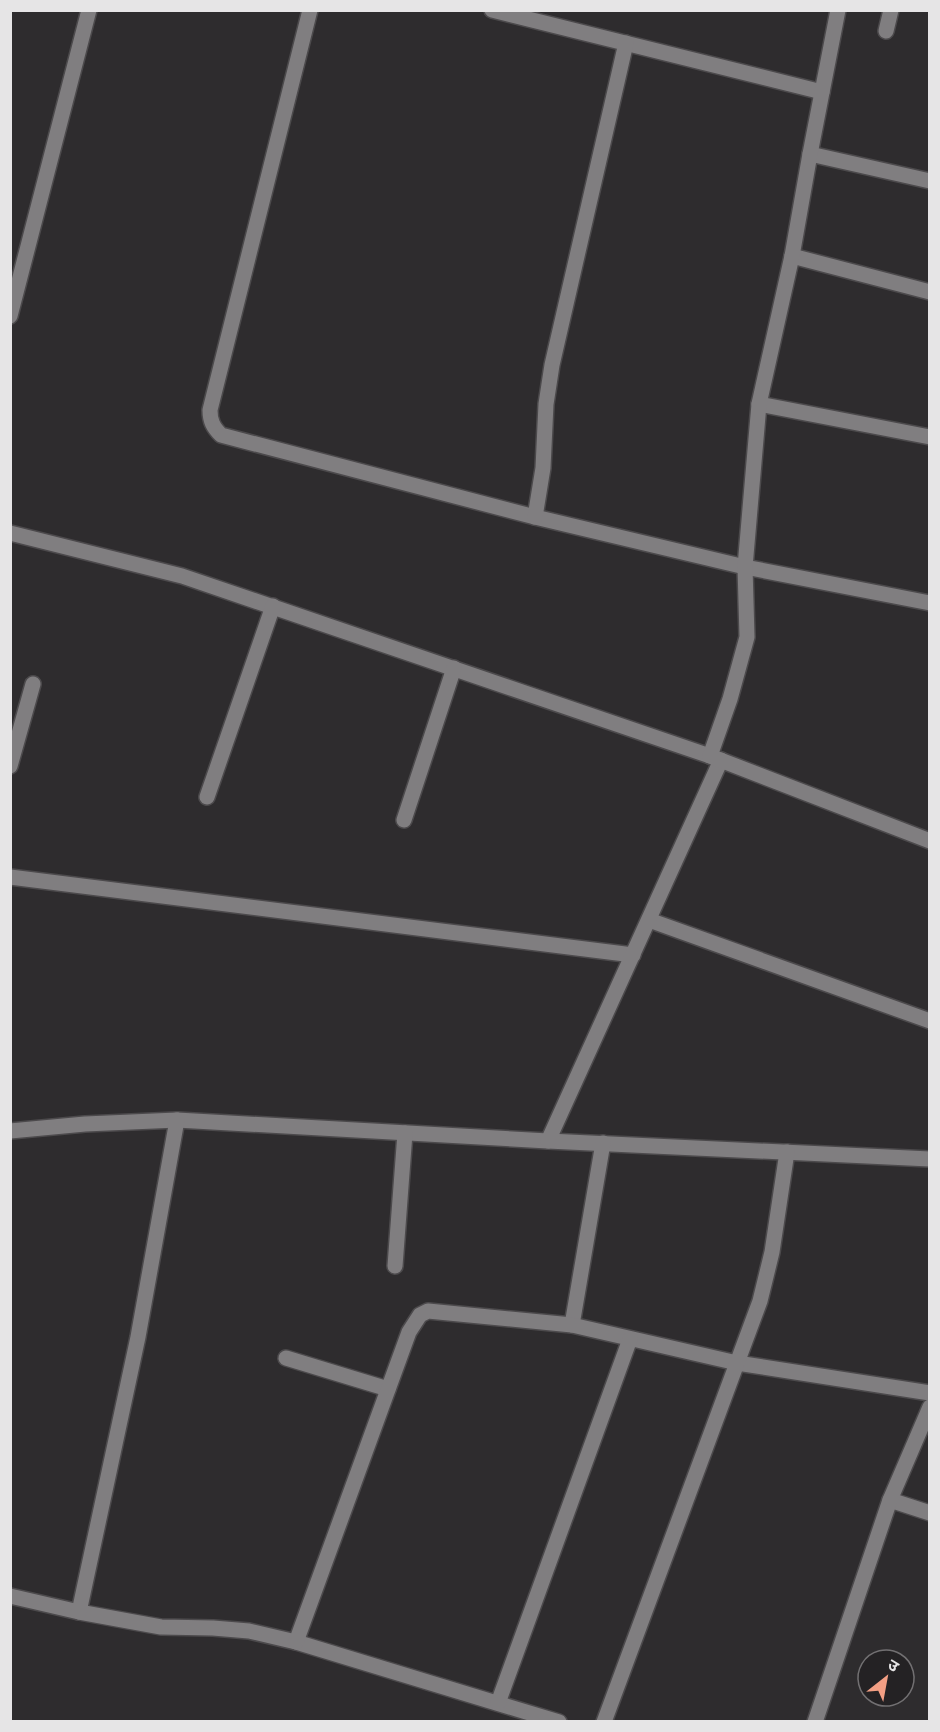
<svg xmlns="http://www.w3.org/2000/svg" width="940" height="1732" font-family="Cabin,'Noto Sans Devanagari',sans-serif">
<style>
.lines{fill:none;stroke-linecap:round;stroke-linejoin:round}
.service-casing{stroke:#4c4a4c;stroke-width:18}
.minor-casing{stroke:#4c4a4c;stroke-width:18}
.tertiary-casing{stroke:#4c4a4c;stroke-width:18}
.service{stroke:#807e80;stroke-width:15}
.minor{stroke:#807e80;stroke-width:15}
.tertiary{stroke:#807e80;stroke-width:15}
</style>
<rect width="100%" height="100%" fill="#2e2c2e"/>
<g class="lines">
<g class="service-casing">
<path id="service" d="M886 31 891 10"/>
</g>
<g class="minor-casing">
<g id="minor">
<path d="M310 10 210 410C210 421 213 427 221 435L535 517 745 567 930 603"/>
<path d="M492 10 822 92"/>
<path d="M810 154 930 181"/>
<path d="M792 256 930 292"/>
<path d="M10 316 89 10"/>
<path d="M759 404 930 437"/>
<path d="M535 517 543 468 546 404 552 365 626 43"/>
<path d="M10 533 182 576 710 756"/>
<path d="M10 766 33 684"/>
<path d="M207 797 273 606"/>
<path d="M404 820 454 668"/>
<path d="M10 877 633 955"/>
<path d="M649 920 930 1021"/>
<path d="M10 1131 85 1124 177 1120 548 1141 930 1159"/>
<path d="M548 1141 721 760"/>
<path d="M395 1266 405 1133"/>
<path d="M572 1325 603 1143"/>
<path d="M286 1358 388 1389"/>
<path d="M890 1500 930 1513"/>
<path d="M10 1596 79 1612 161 1627 213 1628 249 1631 296 1642 559 1722"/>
<path d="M79 1612 138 1337 177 1120"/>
<path d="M296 1642 409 1332 420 1315 428 1311 572 1325 737 1363 930 1393"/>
<path d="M498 1703 630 1339"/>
<path d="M604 1722 760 1301 772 1252 787 1152"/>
<path d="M815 1722 890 1500 930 1407"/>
</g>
</g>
<g class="tertiary-casing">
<path id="tertiary" d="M838 10 810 154 792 256 759 404 745 567 747 637 730 699 710 756 930 841"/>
</g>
<use href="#service" class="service"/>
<use href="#minor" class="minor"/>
<use href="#tertiary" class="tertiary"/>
</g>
<rect width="940" height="1732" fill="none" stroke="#e6e5e6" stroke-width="24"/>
<g transform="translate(886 1678) rotate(31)"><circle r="28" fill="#242224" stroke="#727072" stroke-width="1.5"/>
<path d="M0-4.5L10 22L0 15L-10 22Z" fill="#f39f84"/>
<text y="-9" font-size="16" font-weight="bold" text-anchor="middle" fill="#e6e5e6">उ</text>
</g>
</svg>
